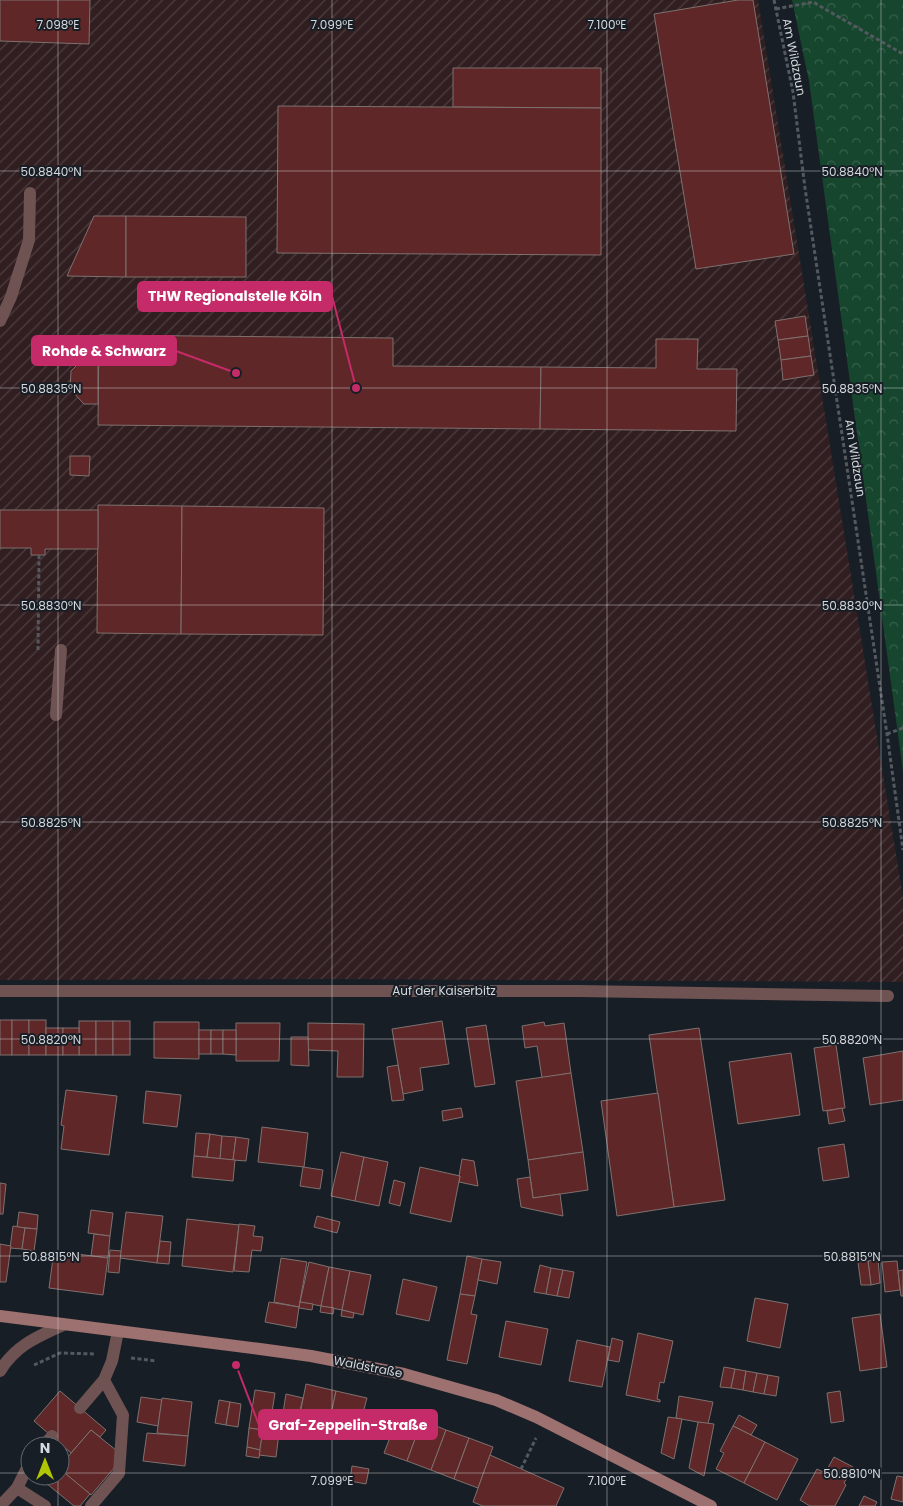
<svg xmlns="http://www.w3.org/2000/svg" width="903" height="1506" font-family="Poppins,sans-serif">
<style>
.industrial{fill:url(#industrial-furrows)}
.forest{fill:url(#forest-crowns)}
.building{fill:#5f2727;stroke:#7e7170}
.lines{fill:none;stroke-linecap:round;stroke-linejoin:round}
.path{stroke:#53595f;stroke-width:3;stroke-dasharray:4 2.5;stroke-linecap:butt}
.service{stroke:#6e5352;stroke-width:12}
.minor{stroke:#6e5352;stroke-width:12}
.secondary{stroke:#9c7170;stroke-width:12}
.ticks{fill:none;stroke:#d5d9dd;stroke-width:1;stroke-opacity:0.45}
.labels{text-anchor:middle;stroke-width:4;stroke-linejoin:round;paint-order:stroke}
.street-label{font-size:12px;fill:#d5d9dd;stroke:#181e25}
.ticks-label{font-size:12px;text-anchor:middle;fill:#d5d9dd;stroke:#181e25;stroke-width:4;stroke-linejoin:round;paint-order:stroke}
.leader{fill:none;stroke:#c42b68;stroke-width:2}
.callout-dot{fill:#c42b68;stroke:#181e25;stroke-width:2}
.callout{fill:#c42b68;stroke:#c42b68;stroke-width:2}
.callout-label{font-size:14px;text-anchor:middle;font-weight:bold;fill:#fff}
</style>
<defs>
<pattern id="industrial-furrows" width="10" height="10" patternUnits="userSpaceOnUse" patternTransform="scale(1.25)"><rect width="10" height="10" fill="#311e20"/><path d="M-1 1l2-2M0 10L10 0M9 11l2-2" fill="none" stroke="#4e3e40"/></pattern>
<pattern id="forest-crowns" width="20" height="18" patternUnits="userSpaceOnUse" patternTransform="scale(1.25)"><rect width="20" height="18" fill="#17462e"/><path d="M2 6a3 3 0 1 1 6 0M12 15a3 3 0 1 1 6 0" fill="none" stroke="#38604c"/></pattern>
</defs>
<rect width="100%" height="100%" fill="#181e25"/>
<path class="industrial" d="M0 0H758L903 898V982L337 979 0 980Z"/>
<path class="forest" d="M792 0H903V771L809 81Z"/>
<g class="building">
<path d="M0 0H90L89 44 0 41Z"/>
<path d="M738 0H753L794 254 696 269 654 14Z"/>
<path d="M453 68H601V108L453 107Z"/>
<path d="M278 106 601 108V255L277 253Z"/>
<path d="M94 216H126V277L67 276Z"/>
<path d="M126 216 246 217V277H126Z"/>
<path d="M805 316 808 336 778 340 775 321Z"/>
<path d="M99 335 393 338V366L541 367 540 429 98 425Z"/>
<path d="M808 336 811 356 781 360 778 340Z"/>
<path d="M656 339H698L697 369H737L736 431 540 429 541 367 656 368Z"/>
<path d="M811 356 814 375 783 380 781 360Z"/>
<path d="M85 357H98V404H84L70 389 71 371Z"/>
<path d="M70 456H90L89 476 70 475Z"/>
<path d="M98 505 182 506 181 634 97 633Z"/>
<path d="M182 506 324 508 323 635 181 634Z"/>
<path d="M0 510H98V549H45V555H31V548H0Z"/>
<rect x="0" y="1020" width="12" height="35"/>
<rect x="12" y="1020" width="17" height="35"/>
<rect x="29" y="1020" width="17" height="35"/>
<rect x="79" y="1021" width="17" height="34"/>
<rect x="96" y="1021" width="17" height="34"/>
<rect x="113" y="1021" width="17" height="34"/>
<path d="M442 1021 449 1064 420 1068 423 1090 403 1094 392 1029Z"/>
<path d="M154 1022H199V1059L154 1058Z"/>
<path d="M544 1022 545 1026 564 1023 571 1073 542 1078 537 1046 525 1048 522 1026Z"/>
<path d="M236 1023H280L279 1061H236Z"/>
<path d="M308 1023 364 1024 363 1077H337L338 1051 308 1050Z"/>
<path d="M486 1025 495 1084 475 1087 466 1028Z"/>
<rect x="46" y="1028" width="17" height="27"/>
<rect x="63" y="1028" width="16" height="27"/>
<path d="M699 1028 725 1200 674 1207 649 1035Z"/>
<rect x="199" y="1030" width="12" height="24"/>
<rect x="211" y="1030" width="12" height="24"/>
<path d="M223 1030H236V1055L223 1054Z"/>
<path d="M291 1037H308L309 1066 291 1065Z"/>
<path d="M836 1045 845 1108 823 1111 814 1048Z"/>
<path d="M903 1051V1100L870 1105 863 1058Z"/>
<path d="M791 1053 800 1115 738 1124 729 1062Z"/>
<path d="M398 1065 404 1100 392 1101 387 1067Z"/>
<path d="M571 1073 583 1152 528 1160 516 1081Z"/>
<path d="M66 1090 117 1096 109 1155 61 1149 64 1126 61 1125Z"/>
<path d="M146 1091 181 1095 177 1127 143 1123Z"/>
<path d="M658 1093 674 1207 617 1216 601 1101Z"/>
<path d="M461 1108 463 1117 443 1121 442 1111Z"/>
<path d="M842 1108 845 1121 829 1124 827 1111Z"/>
<path d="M262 1127 308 1133 304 1167 258 1162Z"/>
<path d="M196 1133 210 1134 207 1157 194 1156Z"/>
<path d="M210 1134 222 1136 220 1159 207 1157Z"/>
<path d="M222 1136 236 1137 233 1160 220 1159Z"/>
<path d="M236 1137 249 1139 246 1161 233 1160Z"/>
<path d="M844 1144 849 1177 823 1181 818 1148Z"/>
<path d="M341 1152 364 1157 355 1201 331 1196Z"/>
<path d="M583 1152 588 1190 533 1198 528 1160Z"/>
<path d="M194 1156 235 1160 233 1181 192 1177Z"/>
<path d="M364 1157 388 1162 379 1206 355 1201Z"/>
<path d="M462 1159 474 1161 478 1186 459 1182 460 1176H459Z"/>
<path d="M303 1167 323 1170 320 1189 300 1186Z"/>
<path d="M420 1167 460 1176 451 1222 410 1213Z"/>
<path d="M530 1177 533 1198 560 1194 563 1216 521 1207 517 1179Z"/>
<path d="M394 1180 405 1183 400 1206 389 1203Z"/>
<path d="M0 1183 6 1184 3 1214H0Z"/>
<path d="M91 1210 113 1213 110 1236 88 1233Z"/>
<path d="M19 1212 38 1215 37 1229 17 1227Z"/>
<path d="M126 1212 163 1216 157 1263 120 1258Z"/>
<path d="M317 1216 340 1222 337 1233 314 1227Z"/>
<path d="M187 1219 239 1225 233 1272 182 1266Z"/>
<path d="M239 1224 255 1226 253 1236 263 1237 261 1251 252 1250 249 1272 234 1271Z"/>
<path d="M13 1226 25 1228 22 1249 10 1248Z"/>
<path d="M25 1228 37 1229 34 1251 22 1249Z"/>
<path d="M94 1234 110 1236 108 1258 91 1256Z"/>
<path d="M160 1241 171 1242 169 1264 157 1263Z"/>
<path d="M0 1244 11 1246 6 1282H0Z"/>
<path d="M110 1250 121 1251 119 1273 108 1272Z"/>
<path d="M54 1251 108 1258 103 1295 49 1288Z"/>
<path d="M467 1256 482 1259 475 1296 460 1294Z"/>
<path d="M281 1258 307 1262 299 1307 274 1302Z"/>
<path d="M482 1259 501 1262 497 1284 478 1280Z"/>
<path d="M878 1259 880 1283 871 1285 868 1261Z"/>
<path d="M868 1261 871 1285H861L858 1262Z"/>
<path d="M897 1261 900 1290 885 1292 882 1262Z"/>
<path d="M309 1262 329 1267 321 1306 300 1302Z"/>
<path d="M540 1265 551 1268 546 1294 534 1292Z"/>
<path d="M329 1267 350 1271 342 1310 321 1306Z"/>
<path d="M551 1268 563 1270 557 1296 546 1294Z"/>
<path d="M563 1270 574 1272 569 1298 557 1296Z"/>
<path d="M903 1270V1296H901L898 1271Z"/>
<path d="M350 1271 371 1275 363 1315 342 1310Z"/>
<path d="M403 1279 437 1287 429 1321 396 1314Z"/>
<path d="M460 1294 475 1296 471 1314 477 1315 467 1364 447 1360Z"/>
<path d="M755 1298 788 1304 780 1348 747 1341Z"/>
<path d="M269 1302 299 1307 296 1328 265 1322Z"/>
<path d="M300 1302 313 1304 312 1310 299 1308Z"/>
<path d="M321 1306 334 1308 333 1314 320 1312Z"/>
<path d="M342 1310 354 1313 353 1318 341 1316Z"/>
<path d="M880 1314 887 1367 860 1371 852 1318Z"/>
<path d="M506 1321 548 1329 541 1365 499 1357Z"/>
<path d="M638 1333 673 1341 664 1383 660 1382 657 1399 660 1400V1402L626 1395Z"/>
<path d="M612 1338 623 1341 619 1362 608 1360Z"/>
<path d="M577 1340 610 1347 602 1387 569 1381Z"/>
<path d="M724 1367 735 1369 731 1388 720 1387Z"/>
<path d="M735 1369 746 1371 743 1390 731 1388Z"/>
<path d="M746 1371 757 1373 753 1392 743 1390Z"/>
<path d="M757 1373 768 1375 764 1394 753 1392Z"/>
<path d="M768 1375 779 1377 776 1396 764 1394Z"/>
<path d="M306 1384 336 1391 330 1419 300 1414Z"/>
<path d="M255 1390 275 1393 269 1431 249 1428Z"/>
<path d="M60 1391 106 1430 100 1437 91 1430 71 1453 34 1421Z"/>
<path d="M336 1391 367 1398 359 1428 348 1426V1422L330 1419Z"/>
<path d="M840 1391 844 1421 831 1423 827 1393Z"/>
<path d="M286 1394 303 1398 294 1434 280 1431Z"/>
<path d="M679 1396 713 1402 708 1424 676 1418Z"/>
<path d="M141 1397 162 1400 158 1426 137 1422Z"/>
<path d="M162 1398 192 1402 188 1436 157 1433Z"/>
<path d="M219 1400 230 1402 226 1425 215 1423Z"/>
<path d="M230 1402 241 1404 238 1427 226 1425Z"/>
<path d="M396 1411 422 1420 407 1461 384 1453 394 1427 391 1426Z"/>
<path d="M739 1415 757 1425 751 1435 733 1426Z"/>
<path d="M668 1417 682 1419 674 1459 661 1453Z"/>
<path d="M422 1420 446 1430 431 1470 407 1461Z"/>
<path d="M698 1422 714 1424 704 1476 689 1468Z"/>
<path d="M733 1426 765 1442 744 1483 716 1469 724 1453 720 1451Z"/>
<path d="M249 1428 263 1430 260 1450 247 1447Z"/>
<path d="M91 1430 117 1451 114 1468 91 1495 60 1469V1466Z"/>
<path d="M263 1430 279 1433 276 1457 259 1455Z"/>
<path d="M446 1430 469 1438 454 1479 431 1470Z"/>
<path d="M147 1433 188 1436 185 1466 143 1461Z"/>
<path d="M469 1438 493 1447 478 1488 454 1479Z"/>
<path d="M765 1442 798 1459 777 1500 744 1483Z"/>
<path d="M247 1447 260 1450 259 1458 246 1456Z"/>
<path d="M490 1455 564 1488 556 1506H483L473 1502Z"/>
<path d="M834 1457 853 1467 844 1483 846 1485 835 1506H810L800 1500 817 1469 825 1473Z"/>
<path d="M352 1466 369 1469 366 1484 350 1481Z"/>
<path d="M60 1469 90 1494 80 1506H74L46 1483 51 1476H60Z"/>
<path d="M897 1476 903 1477V1502L891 1499Z"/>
<path d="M864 1496 877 1502 875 1506H859Z"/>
</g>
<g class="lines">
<g class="path">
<path d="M774 0 793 92 805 188 887 734 903 850"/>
<path d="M776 9 813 2 903 54"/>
<path d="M38 650 39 555"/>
<path d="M887 734 903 728"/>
<path d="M131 1358 156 1361"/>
<path d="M34 1365 60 1353 95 1354"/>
<path d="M521 1469 536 1438"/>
</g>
<g class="service">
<path d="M56 715 61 650"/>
<path d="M80 1408 104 1380 112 1361 118 1331"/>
<path d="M44 1446 52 1436"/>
<path d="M17 1488 45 1506"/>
<path d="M0 1506 17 1488 30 1462"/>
<path d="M91 1506 119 1473 123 1415 104 1380"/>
</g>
<g class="minor">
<path d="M0 321 11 297 29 240 30 193"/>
<path d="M0 991H579L888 996"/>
<path d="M0 1371C16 1345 37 1337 63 1325"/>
</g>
<path class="secondary" d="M0 1316 260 1349 311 1356 404 1374 496 1400 536 1417 711 1506"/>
</g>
<path class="ticks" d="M58 0V1446M332 0V1506M607 0V1506M881 0V1506M0 171H903M0 388H903M0 605H903M0 822H903M0 1039H903M0 1256H903M0 1473H30M60 1473H903M58 1476V1506"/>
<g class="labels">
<g class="street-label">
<text transform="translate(794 57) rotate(79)" y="4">Am Wildzaun</text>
<text transform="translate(855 458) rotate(81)" y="4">Am Wildzaun</text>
<text x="444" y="995">Auf der Kaiserbitz</text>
<text transform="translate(368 1367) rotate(11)" y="4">Waldstraße</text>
</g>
</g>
<g class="ticks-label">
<text x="58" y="29">7.098°E</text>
<text x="332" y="29">7.099°E</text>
<text x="607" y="29">7.100°E</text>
<text x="51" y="176">50.8840°N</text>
<text x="852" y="176">50.8840°N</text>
<text x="51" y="393">50.8835°N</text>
<text x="852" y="393">50.8835°N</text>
<text x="51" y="610">50.8830°N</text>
<text x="852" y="610">50.8830°N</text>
<text x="51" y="827">50.8825°N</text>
<text x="852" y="827">50.8825°N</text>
<text x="51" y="1044">50.8820°N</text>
<text x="852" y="1044">50.8820°N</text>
<text x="51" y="1261">50.8815°N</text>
<text x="852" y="1261">50.8815°N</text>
<text x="852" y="1478">50.8810°N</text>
<text x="332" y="1485">7.099°E</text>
<text x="607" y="1485">7.100°E</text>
</g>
<path class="leader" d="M356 388L332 296M236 373L176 351M236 1365L259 1425"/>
<g class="callout-dot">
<circle cx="356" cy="388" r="5"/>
<circle cx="236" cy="373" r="5"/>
<circle cx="236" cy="1365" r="5"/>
</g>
<g class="callout">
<rect x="138" y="282" width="194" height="29" rx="5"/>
<rect x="32" y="336" width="144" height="29" rx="5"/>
<rect x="259" y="1410" width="178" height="29" rx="5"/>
</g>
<g class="callout-label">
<text x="235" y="301">THW Regionalstelle Köln</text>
<text x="104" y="356">Rohde &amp; Schwarz</text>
<text x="348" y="1430">Graf-Zeppelin-Straße</text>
</g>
<g transform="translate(45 1461)"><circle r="24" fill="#181e25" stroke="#64696f"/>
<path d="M0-4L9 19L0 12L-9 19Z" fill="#b0c503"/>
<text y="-8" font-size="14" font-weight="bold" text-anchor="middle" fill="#d5d9dd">N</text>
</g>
</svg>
